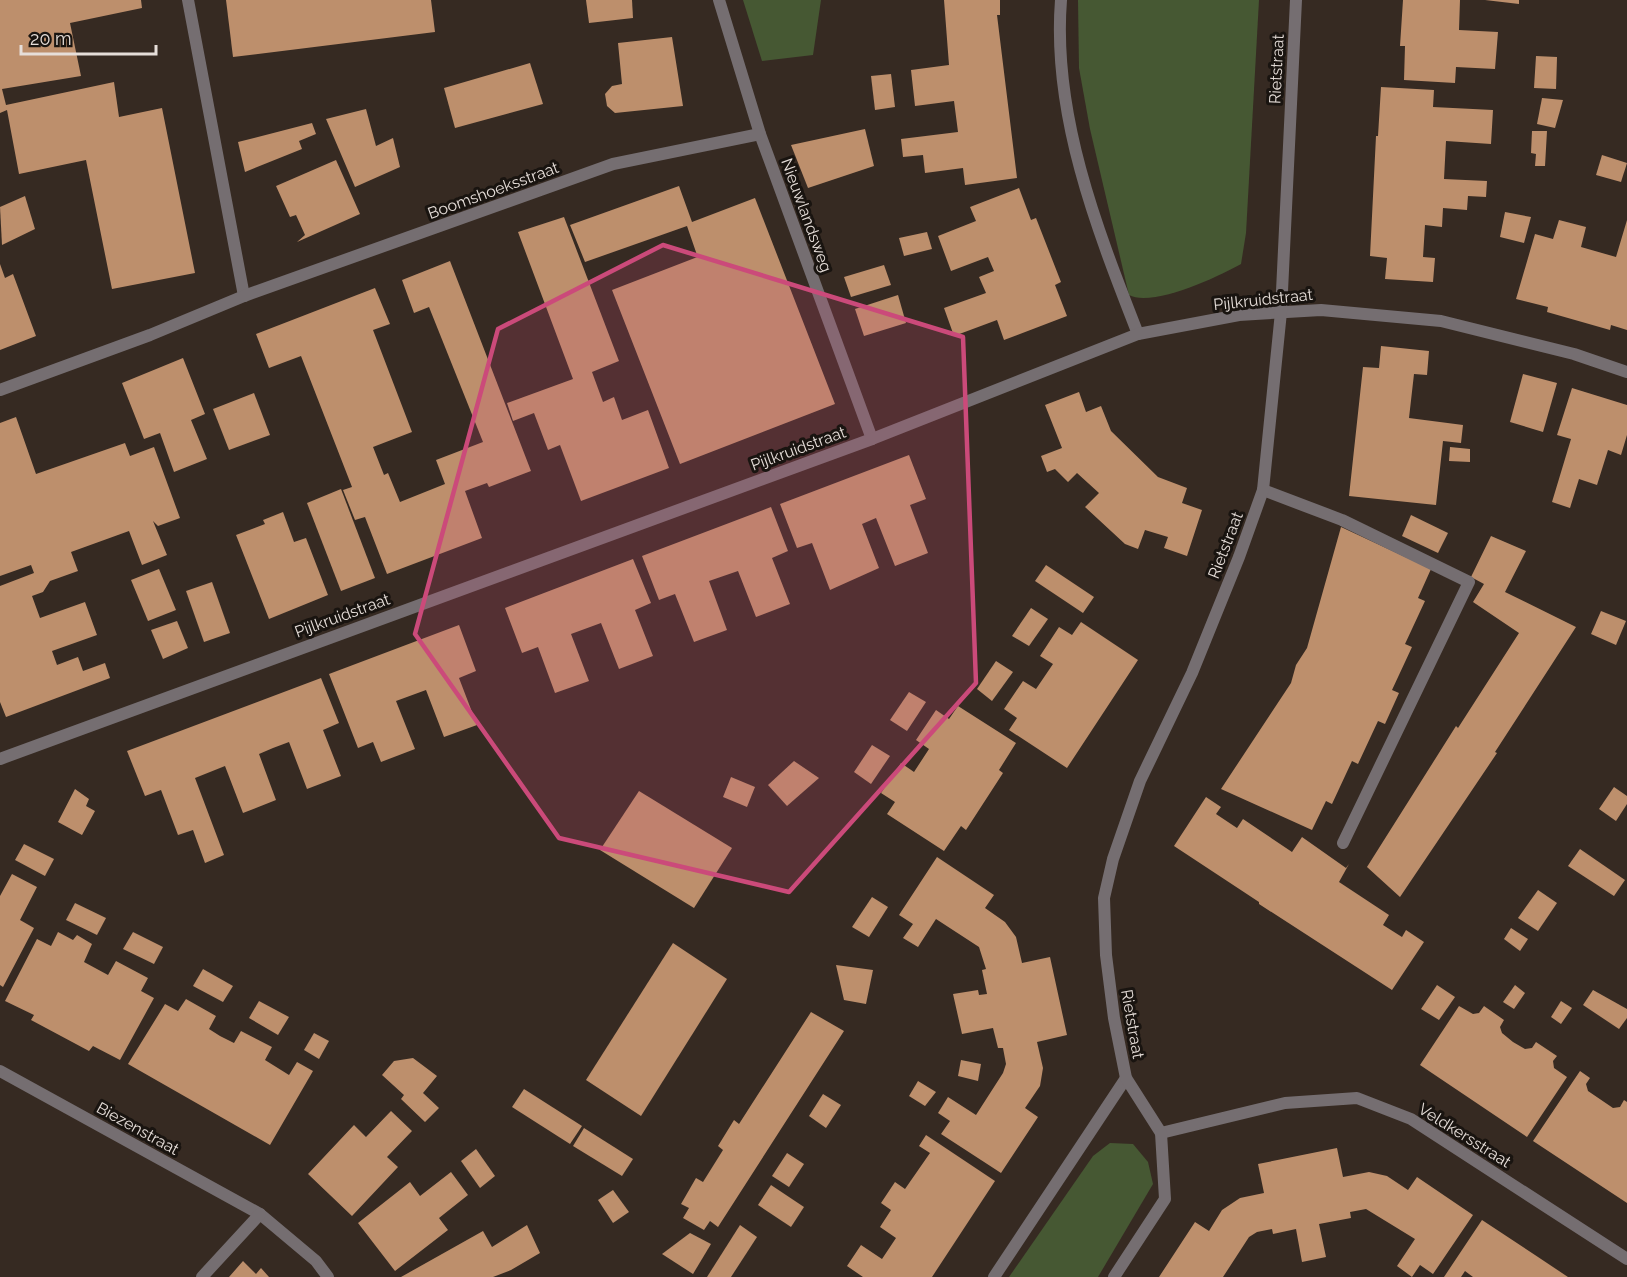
<svg xmlns="http://www.w3.org/2000/svg" width="1627" height="1277" font-family="Raleway,sans-serif">
<style>
.green{fill:#465833}
.building{fill:#bd8f6c}
.lines{fill:none;stroke-linecap:round;stroke-linejoin:round}
.lane{stroke:#756e71;stroke-width:12}
.street{stroke:#756e71;stroke-width:12}
.marked{fill:#cb4a7a;fill-opacity:0.2;stroke:#cb4a7a;stroke-width:4.5;stroke-linejoin:round}
.labels{text-anchor:middle;stroke-width:6;stroke-linejoin:round;paint-order:stroke}
.street-label{font-size:16px;fill:#e6ded9;stroke:#191410}
</style>
<rect width="100%" height="100%" fill="#362a22"/>
<g class="green">
<path d="M743 0H821L813 55 762 61Z"/>
<path d="M1078 0H1259L1246 233 1241 264C1220 276 1152 308 1129 295L1090 129 1079 68Z"/>
<path d="M1110 1143 1133 1144 1148 1162 1153 1184 1098 1277H1009L1093 1156Z"/>
</g>
<g class="building">
<path d="M0 0H141L142 8 70 23 81 76 2 89 6 105 114 82 119 117 162 108 195 273 112 289 86 160 19 174 7 110 0 113Z"/>
<path d="M226 0H431L435 32 233 57Z"/>
<path d="M586 0H632L633 18 589 23Z"/>
<path d="M944 0H1000V15H997L1017 178 965 185 963 168 925 173 923 155 903 157 901 139 958 132 954 101 915 106 911 70 949 65Z"/>
<path d="M1403 0H1460L1459 30 1498 32 1495 69 1456 67 1455 83 1404 80 1405 46H1400Z"/>
<path d="M1485 0H1519V4Z"/>
<path d="M672 37 683 106 615 113 607 106 605 94 612 86 622 84 618 43Z"/>
<path d="M1536 56 1557 57 1556 89 1534 88Z"/>
<path d="M530 63 543 104 455 128 444 88Z"/>
<path d="M891 74 895 107 875 110 871 76Z"/>
<path d="M1381 87 1434 90 1433 107 1493 110 1491 144 1446 141 1444 179 1487 181 1486 197 1468 196 1467 210 1443 208 1442 227 1425 225 1423 257 1435 258 1433 282 1385 279 1387 258 1370 256 1376 136H1378Z"/>
<path d="M1542 98 1563 100 1555 128 1537 124Z"/>
<path d="M366 109 376 146 393 138 400 167 355 187 326 119Z"/>
<path d="M312 123 316 134 299 141 302 149 245 172 238 142Z"/>
<path d="M865 129 874 166 808 188 791 145Z"/>
<path d="M1532 131H1547L1545 166H1535L1536 154 1531 153Z"/>
<path d="M1602 155 1627 163 1621 182 1596 175Z"/>
<path d="M336 160 360 214 297 242 305 235 296 215 290 217 276 186Z"/>
<path d="M679 186 692 222 755 198 835 404 680 464 612 290 700 256V254L697 255 687 226 585 262 570 225Z"/>
<path d="M1019 188 1031 220 1036 218 1061 282 1055 285 1067 316 1004 340 997 320 954 336 944 308 986 293 979 277 994 271 988 257 951 271 938 236 976 221 970 207Z"/>
<path d="M25 196 35 229 2 245 0 207Z"/>
<path d="M1505 212 1531 217 1524 243 1500 237Z"/>
<path d="M564 217 619 361 592 372 603 402 614 397 622 420 648 410 669 468 581 501 560 445 548 450 534 413 513 421 507 403 573 379 518 232Z"/>
<path d="M1559 220 1586 227 1581 247 1616 257 1627 220V330L1611 325 1610 330 1547 312 1548 307 1516 299 1535 234 1553 239Z"/>
<path d="M927 232 932 249 904 256 899 238Z"/>
<path d="M450 261 531 471 489 487 487 483 465 491 482 538 387 574 365 517 355 520 343 490 352 487 301 356 269 368 256 334 375 288 390 324 373 330 412 432 373 447 384 475 388 473 400 502 445 484 436 460 483 442 429 307 414 313 402 280Z"/>
<path d="M0 264 5 278 13 274 36 336 0 350Z"/>
<path d="M884 265 891 285 851 297 844 277Z"/>
<path d="M898 295 906 323 864 336 855 309Z"/>
<path d="M1381 346 1429 351 1427 375 1414 374 1409 418 1463 425 1461 443 1443 441 1436 505 1349 496 1363 367 1379 368Z"/>
<path d="M183 358 205 414 191 420 207 459 174 472 160 433 144 439 122 383Z"/>
<path d="M1523 374 1557 383 1543 432 1510 422Z"/>
<path d="M1572 388 1627 405V435L1621 455 1608 450 1597 485 1579 479 1570 508 1552 502 1571 439 1557 435Z"/>
<path d="M1079 392 1086 412 1101 406 1111 431 1158 477 1187 488 1182 503 1202 510 1187 556 1164 548 1168 537 1145 530 1138 549 1125 544 1085 507 1099 493 1077 473 1068 482 1055 469 1047 472 1041 456 1062 448 1045 405Z"/>
<path d="M254 393 270 435 229 450 213 409Z"/>
<path d="M16 417 36 474 125 443 130 456 154 447 180 518 158 526 153 521 167 555 142 565 129 531 71 552 78 571 50 581 43 592 32 596 40 618 85 602 97 635 52 651 57 665 78 657 83 671 105 663 110 678 6 717 0 702V586L34 573 31 565 0 576V423Z"/>
<path d="M1450 447 1470 449V462L1449 461Z"/>
<path d="M909 455 926 499 910 505 928 553 895 566 876 518 862 524 879 568 830 590 812 543 797 548 780 504Z"/>
<path d="M341 489 375 578 341 591 307 503Z"/>
<path d="M771 507 788 551 772 558 790 604 756 617 738 571 709 581 727 630 694 642 675 594 659 600 642 556Z"/>
<path d="M283 512 294 542 306 538 328 595 269 619 236 535 265 524 263 520Z"/>
<path d="M1411 515 1448 533 1438 553 1402 536Z"/>
<path d="M1341 527 1431 569 1418 598 1425 601 1405 644 1412 647 1392 690 1399 693 1385 724 1378 721 1358 764 1352 761 1332 804 1326 801 1312 830 1221 789 1291 683 1296 665 1307 648Z"/>
<path d="M1491 536 1526 551 1505 592 1576 627 1495 752 1497 753 1400 897 1367 867 1456 726 1458 728 1519 633 1473 602 1484 584 1471 577Z"/>
<path d="M633 559 651 603 635 610 653 656 619 669 601 623 571 634 589 681 555 693 538 647 522 653 505 608Z"/>
<path d="M1046 565 1094 597 1083 613 1035 581Z"/>
<path d="M159 569 176 610 148 621 131 580Z"/>
<path d="M212 582 230 633 204 642 186 591Z"/>
<path d="M1031 608 1048 619 1029 646 1012 636Z"/>
<path d="M1601 611 1626 621 1616 645 1591 634Z"/>
<path d="M177 621 188 648 163 659 151 630Z"/>
<path d="M1081 622 1138 660 1067 768 1009 730 1017 718 1004 709 1023 681 1036 689 1053 664 1040 656 1059 627 1072 635Z"/>
<path d="M459 625 476 671 459 678 477 725 444 737 426 690 396 701 415 749 381 762 373 742 358 748 329 674Z"/>
<path d="M996 661 1013 672 992 701 977 689Z"/>
<path d="M321 678 339 723 323 730 341 776 307 789 289 742 273 748 259 754 276 800 243 813 225 766 195 778 224 855 205 863 193 830 178 835 161 790 145 796 127 751Z"/>
<path d="M909 692 926 702 907 731 890 720Z"/>
<path d="M958 706 1016 743 999 770 1003 773 966 830 961 826 944 851 887 814 895 802 881 793 901 763 914 772 929 749 916 740 936 710 949 719Z"/>
<path d="M872 745 890 756 871 784 854 772Z"/>
<path d="M794 761 819 778 787 806 768 785Z"/>
<path d="M731 777 755 787 747 807 723 797Z"/>
<path d="M1614 787 1627 796V804L1616 821 1599 809Z"/>
<path d="M75 789 89 799 86 806 95 811 82 835 58 822Z"/>
<path d="M639 791 732 848 694 908 600 850Z"/>
<path d="M1206 797 1221 807 1216 814 1237 828 1243 819 1292 852 1302 837 1346 868 1349 864 1339 882 1389 915 1383 925 1402 937 1406 930 1424 942 1392 990 1259 904V902L1174 846Z"/>
<path d="M24 844 54 859 45 876 15 860Z"/>
<path d="M1580 849 1625 880 1614 896 1568 866Z"/>
<path d="M937 857 994 895 985 908 1005 922 1016 937 1022 963 1050 957 1067 1035 1037 1042 1043 1068 1040 1086 1025 1108 1038 1117 1001 1173 941 1134 950 1121 938 1113 948 1097 976 1115 1003 1073 1006 1064 1003 1048H998L993 1028 962 1034 953 994 978 990 979 995 987 994 982 970 986 969 979 947 936 919 918 947 903 938 913 924 899 915Z"/>
<path d="M12 874 37 887 20 920 34 928 3 987 0 985V896Z"/>
<path d="M1538 890 1557 903 1538 931 1518 918Z"/>
<path d="M872 897 888 907 869 937 852 927Z"/>
<path d="M75 903 106 918 97 935 66 920Z"/>
<path d="M1511 928 1528 939 1520 951 1504 939Z"/>
<path d="M58 932 73 940 77 935 92 944 84 962 108 975 116 961 148 978 141 991 154 998 120 1060 93 1046 89 1051 31 1020 34 1015 5 1001 37 939 51 946Z"/>
<path d="M133 932 163 947 154 964 123 949Z"/>
<path d="M673 943 727 979 641 1116 586 1080Z"/>
<path d="M836 965 873 970 866 1004 844 1000Z"/>
<path d="M203 969 233 986 223 1002 193 986Z"/>
<path d="M1437 985 1455 997 1439 1020 1421 1009Z"/>
<path d="M1515 985 1525 993 1514 1009 1503 1002Z"/>
<path d="M1593 990 1627 1009V1018L1619 1029 1583 1005Z"/>
<path d="M186 999 216 1016 209 1029 220 1036 234 1043 241 1031 272 1047 265 1060 289 1075 297 1062 313 1071 270 1145 128 1064 165 1004 178 1011Z"/>
<path d="M259 1001 289 1017 278 1035 249 1018Z"/>
<path d="M1561 1001 1572 1008 1561 1024 1551 1017Z"/>
<path d="M1459 1006 1473 1014 1479 1013 1484 1006 1504 1020 1500 1027 1502 1033 1513 1042 1525 1049 1532 1048 1536 1042 1557 1056 1553 1061 1554 1068 1567 1077 1527 1137 1420 1065Z"/>
<path d="M811 1012 844 1031 718 1227 710 1221 704 1230 683 1218 689 1208 681 1204 696 1178 703 1182 723 1150 718 1146 734 1120 739 1124Z"/>
<path d="M314 1033 329 1041 319 1059 304 1050Z"/>
<path d="M413 1058 437 1076 423 1093 439 1108 425 1122 401 1099 404 1095 382 1075 394 1061Z"/>
<path d="M961 1060 981 1064 978 1081 958 1076Z"/>
<path d="M1580 1071 1590 1078 1586 1084 1588 1091 1613 1108 1620 1107 1624 1100 1627 1102V1203L1533 1141Z"/>
<path d="M918 1081 936 1092 925 1106 909 1096Z"/>
<path d="M524 1089 582 1126 570 1144 512 1107Z"/>
<path d="M823 1094 841 1105 826 1128 809 1116Z"/>
<path d="M391 1111 412 1131 387 1157 398 1167 352 1216 308 1174 354 1125 366 1137Z"/>
<path d="M584 1128 633 1159 622 1176 573 1146Z"/>
<path d="M926 1135 995 1181 932 1277H863L847 1266 861 1245 882 1259 896 1238 880 1227 891 1210 881 1203 895 1182 905 1189 930 1153 919 1146Z"/>
<path d="M1337 1148 1343 1177 1369 1172 1387 1176 1408 1190 1417 1177 1473 1215 1433 1274 1420 1265 1412 1277 1397 1266 1415 1239 1366 1209 1350 1212 1351 1218 1319 1224 1326 1257 1302 1262 1296 1229 1273 1234 1272 1229 1257 1232 1249 1237 1223 1277H1159L1195 1222 1209 1231 1222 1210 1240 1198 1264 1193 1258 1164Z"/>
<path d="M476 1149 495 1176 480 1188 461 1161Z"/>
<path d="M787 1153 804 1164 789 1187 772 1176Z"/>
<path d="M451 1172 468 1195 439 1218 448 1230 395 1271 358 1223 410 1182 420 1196Z"/>
<path d="M771 1185 804 1207 791 1227 758 1205Z"/>
<path d="M613 1190 629 1212 613 1223 598 1200Z"/>
<path d="M1482 1220 1535 1255 1568 1277H1473L1465 1271 1461 1277H1444Z"/>
<path d="M527 1225 540 1253 511 1270 493 1277H401L483 1231 492 1247Z"/>
<path d="M740 1225 757 1237 731 1277H707Z"/>
<path d="M690 1233 711 1244 693 1274 662 1254Z"/>
<path d="M243 1261 256 1274 261 1268 269 1277H229Z"/>
</g>
<g class="lines">
<path class="lane" d="M1263 490 1342 520 1469 582 1343 843"/>
<g class="street">
<path d="M188 0 244 296"/>
<path d="M719 0 760 134 872 439"/>
<path d="M1061 0C1052 115 1097 229 1138 334"/>
<path d="M0 390 150 335 244 296 613 164 760 134"/>
<path d="M0 759 872 439 1138 334 1239 315 1321 310 1441 321 1574 354 1627 372"/>
<path d="M0 1071 260 1214 316 1261 328 1277"/>
<path d="M1161 1133 1285 1103 1357 1098 1411 1119 1627 1259"/>
<path d="M202 1277 260 1214"/>
<path d="M994 1277 1126 1078"/>
<path d="M1114 1277 1165 1199 1161 1133 1126 1078 1114 1018 1106 955 1104 898 1113 859 1140 781 1192 673 1239 557 1263 490 1281 312 1296 0"/>
</g>
</g>
<path class="marked" d="M663 245 963 337 976 683 789 892 559 838 415 634 498 329Z"/>
<g class="labels">
<g class="street-label">
<text transform="translate(1276 69) rotate(-87)" y="6">Rietstraat</text>
<text transform="translate(493 190) rotate(-20)" y="6">Boomshoeksstraat</text>
<text transform="translate(807 215) rotate(70)" y="6">Nieuwlandsweg</text>
<text transform="translate(1263 299) rotate(-6)" y="6">Pijlkruidstraat</text>
<text transform="translate(798 448) rotate(-20)" y="6">Pijlkruidstraat</text>
<text transform="translate(1225 545) rotate(-69)" y="6">Rietstraat</text>
<text transform="translate(342 615) rotate(-20)" y="6">Pijlkruidstraat</text>
<text transform="translate(1133 1024) rotate(80)" y="6">Rietstraat</text>
<text transform="translate(138 1128) rotate(29)" y="6">Biezenstraat</text>
<text transform="translate(1465 1135) rotate(32)" y="6">Veldkersstraat</text>
</g>
</g>
<path d="M21 45v9h135v-9" fill="none" stroke="#e6ded9" stroke-width="3"/>
<text x="30" y="45" font-size="18" fill="#e6ded9" stroke="#191410" stroke-width="4.5" paint-order="stroke">20 m</text>
</svg>
